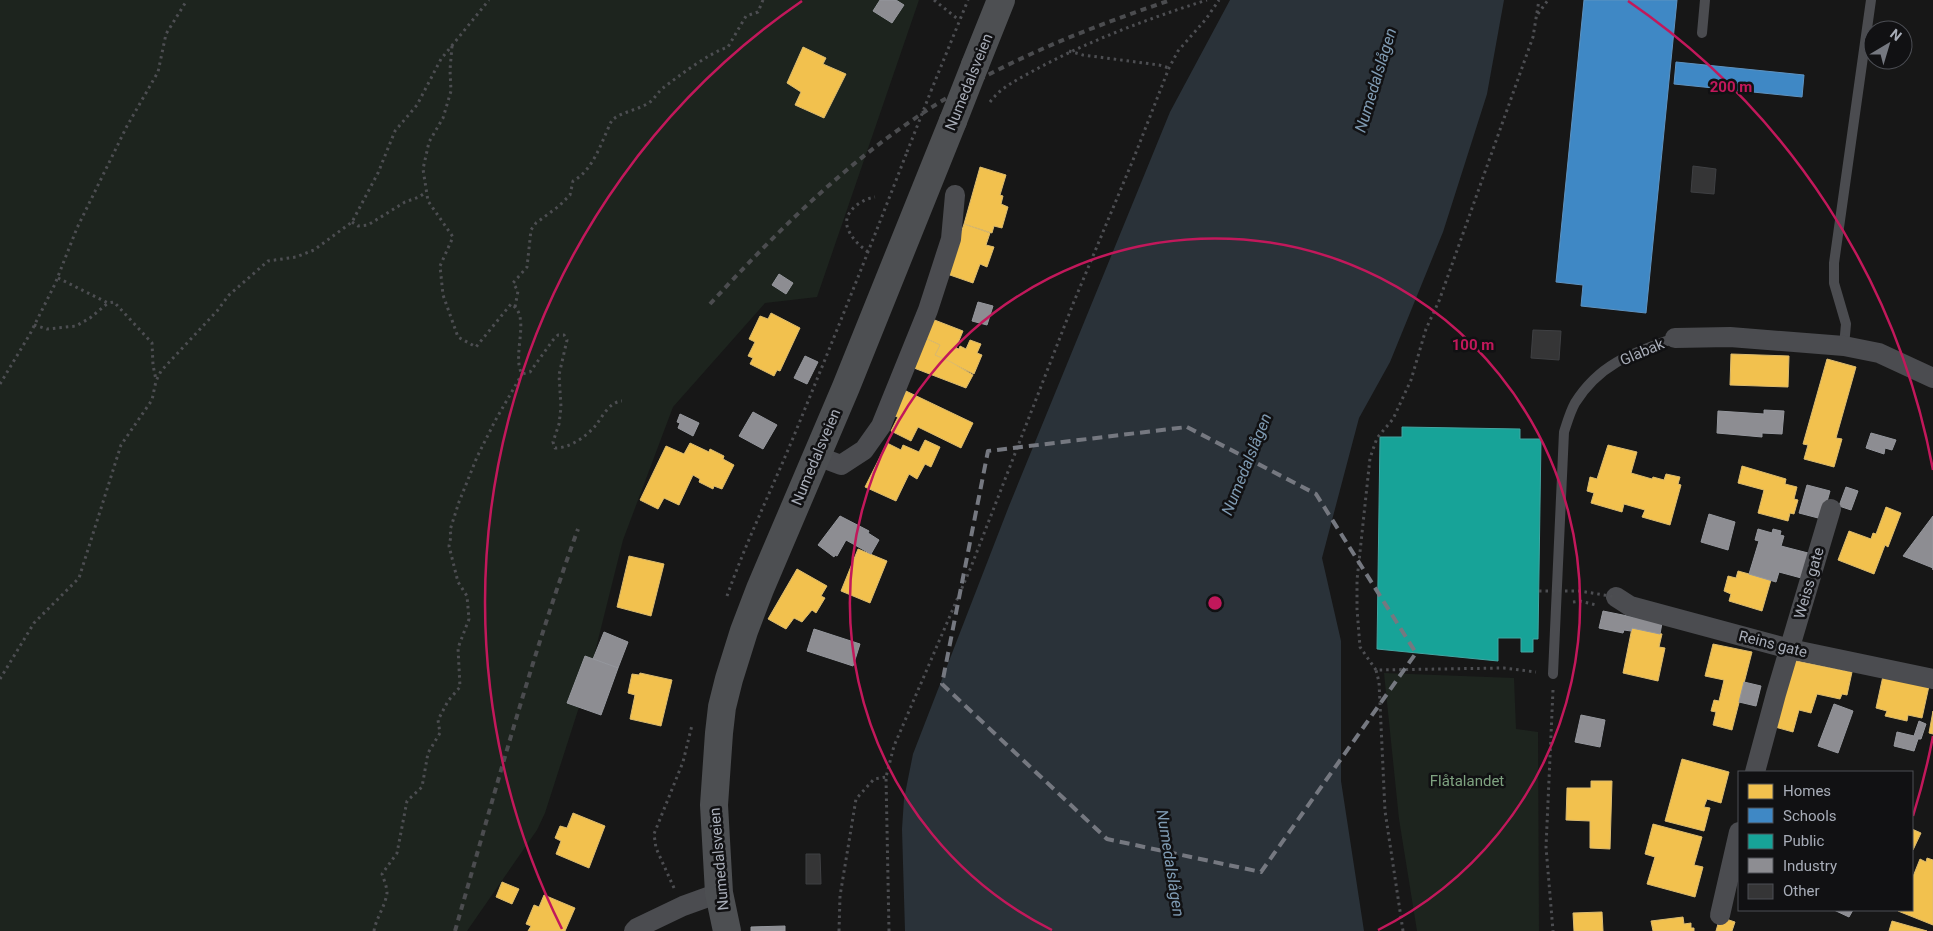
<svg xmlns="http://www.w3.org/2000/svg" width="1933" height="931" font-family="Roboto,sans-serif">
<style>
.green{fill:#1d241e}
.water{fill:#2a3239}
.homes{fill:#f2c14e;stroke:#dcbb6e}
.schools{fill:#3f88c5;stroke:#5e93c1}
.public{fill:#17a398;stroke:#42a6a2}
.industry{fill:#8d8d92;stroke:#95979d}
.building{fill:#353536;stroke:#3f4043}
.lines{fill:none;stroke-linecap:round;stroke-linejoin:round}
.path{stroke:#4d4e52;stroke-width:3;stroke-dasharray:2.5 4;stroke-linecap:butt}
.lane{stroke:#4b4c50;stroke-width:10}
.street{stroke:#4b4c50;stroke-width:20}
.primary{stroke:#4d4f52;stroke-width:28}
.rail{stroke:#4b4c4f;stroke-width:4;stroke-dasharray:6 5;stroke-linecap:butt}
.path-bridge{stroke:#4d4e52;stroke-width:3;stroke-dasharray:2.5 4;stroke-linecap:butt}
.primary-bridge{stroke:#4d4f52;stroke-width:28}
.marked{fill:none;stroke:#757880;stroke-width:4;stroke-dasharray:10 6;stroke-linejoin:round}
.ring{fill:none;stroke:#c2185b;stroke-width:2.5}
.labels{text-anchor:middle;stroke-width:5;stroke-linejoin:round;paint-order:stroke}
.street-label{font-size:15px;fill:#a8adb8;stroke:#111113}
.park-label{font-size:15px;fill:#7fa381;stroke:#111113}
.water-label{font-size:16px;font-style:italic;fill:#7f9bb3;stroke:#111113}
.centre{fill:#c2185b;stroke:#111113;stroke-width:2.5}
.ring-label{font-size:15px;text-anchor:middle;font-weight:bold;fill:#c2185b;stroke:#111113;stroke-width:5;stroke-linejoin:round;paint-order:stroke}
</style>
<rect width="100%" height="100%" fill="#171717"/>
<g class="green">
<path d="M0 0H919L817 297 765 303 673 407 623 540 589 676 545 813 537 830 467 931H0Z"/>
<path d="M1384 673 1514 678 1516 729 1538 732 1539 931H1417L1399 819Z"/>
</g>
<path class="water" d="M1230 0H1504L1487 94 1443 232 1390 362 1359 418 1322 558 1341 641V781L1364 931H905L902 829 904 799 913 754 1009 506 1170 112Z"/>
<g class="homes">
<path d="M803 47 826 58 823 64 846 74 824 118 795 105 801 92 787 83Z"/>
<path d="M980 167 1006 175 1000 195 1003 196 1001 204 1008 207 1002 228 994 226 992 233 964 224Z"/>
<path d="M964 224 990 233 986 245 994 247 987 267 980 264 973 283 947 274Z"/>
<path d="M771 313 800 328 780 371 777 370 774 376 750 364 753 358 748 356 755 342 749 339 760 316 768 319Z"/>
<path d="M932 319 963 331 956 348 959 349 960 346 966 349 970 340 981 344 977 353 982 355 974 374 935 355 940 345 925 338Z"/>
<path d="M925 338 940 345 935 355 951 362 973 375 966 388 914 368Z"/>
<path d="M1731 354 1789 356 1788 387 1730 385Z"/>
<path d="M1827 359 1856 367 1836 438 1842 439 1834 467 1804 459 1808 445 1803 444Z"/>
<path d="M906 391 973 423 961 448 918 427 911 441 891 431 898 417 894 416Z"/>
<path d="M925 440 940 447 931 467 925 464 917 479 909 474 896 501 865 487 887 443 901 450 903 445 919 452Z"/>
<path d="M690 443 709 452 710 449 724 456 723 459 734 465 722 489 714 486 713 489 699 482 700 479 693 475 679 505 664 498 658 509 640 500 666 446 684 454Z"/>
<path d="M1608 445 1637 452 1631 473 1652 479 1653 477 1664 480 1666 474 1680 477 1678 484 1681 485 1670 525 1642 517 1645 510 1624 504 1622 512 1591 503 1594 493 1587 491 1590 477 1597 479Z"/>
<path d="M1742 466 1786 479 1785 484 1797 487 1794 499 1798 500 1794 514 1790 513 1788 521 1758 513 1764 490 1738 483Z"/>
<path d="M1886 507 1901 513 1888 547 1885 545 1874 574 1838 560 1849 531 1871 539 1873 533 1876 534Z"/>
<path d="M858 549 887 561 870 603 841 591Z"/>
<path d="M629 556 664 564 651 616 617 607Z"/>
<path d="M797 569 827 586 821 596 825 598 816 613 812 610 802 622 794 618 786 629 768 619Z"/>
<path d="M1738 571 1771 580 1762 611 1729 601 1731 594 1724 591 1728 576 1736 578Z"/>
<path d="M1632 628 1662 634 1659 647 1665 648 1658 681 1623 673Z"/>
<path d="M1713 644 1752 652 1732 730 1713 725 1716 712 1711 711 1714 700 1719 701 1724 680 1705 676Z"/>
<path d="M1792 660 1852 672 1847 695 1842 694 1840 699 1817 694 1811 713 1799 710 1793 732 1775 727Z"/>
<path d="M640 673 672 680 661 726 630 719 635 695 628 693 632 674 639 675Z"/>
<path d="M1883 676 1929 686 1922 718 1908 715 1907 721 1885 716 1887 711 1876 708Z"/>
<path d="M1933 711V734L1929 733Z"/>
<path d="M1682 759 1729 772 1721 803 1707 799 1704 807 1710 808 1704 831 1665 821Z"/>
<path d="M1591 781H1612L1610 849 1590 848V821L1566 820 1567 788H1591Z"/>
<path d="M573 813 605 826 589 868 556 854 561 841 555 838 560 826 567 828Z"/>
<path d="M1653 824 1702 837 1694 865 1703 867 1695 897 1647 884 1655 857 1645 854Z"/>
<path d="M1912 829 1921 833 1913 850 1912 849Z"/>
<path d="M1927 858 1933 860V925L1898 911 1899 910H1912V879L1920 859 1926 862Z"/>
<path d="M502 882 519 889 512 904 496 897Z"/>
<path d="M544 895 575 908 565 931H528L531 926 526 924 534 905 539 907Z"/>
<path d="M1602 912 1603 931H1574L1573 913Z"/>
<path d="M1683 917 1684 924 1691 923V928H1694V931H1653L1651 921Z"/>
<path d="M1720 917 1735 922 1732 931H1716Z"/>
<path d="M1892 921 1927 931H1889Z"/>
</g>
<g class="schools">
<path d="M1584 0H1677L1646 313 1581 306 1583 285 1556 282Z"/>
<path d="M1676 62 1804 75 1802 97 1674 84Z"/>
</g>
<path class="public" d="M1402 427 1520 429V439H1541L1538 639H1533V652H1521V638H1498V661L1377 649 1380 437H1402Z"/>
<g class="industry">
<path d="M880 0H896L904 5 892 23 873 11Z"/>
<path d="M779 274 793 283 786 294 772 285Z"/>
<path d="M978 302 993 306 987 325 972 321Z"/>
<path d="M805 356 818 362 807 384 794 378Z"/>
<path d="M1764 410 1784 411 1782 434 1762 433V437L1717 433 1718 411 1764 414Z"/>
<path d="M753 412 777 425 763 449 739 436Z"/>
<path d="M680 414 699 423 693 436 678 428 680 423 677 422Z"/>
<path d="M1871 433 1896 440 1892 450 1885 448 1884 454 1866 448Z"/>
<path d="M1807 485 1830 491 1822 519 1799 513Z"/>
<path d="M1846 487 1858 491 1851 510 1839 506Z"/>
<path d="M1709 514 1735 522 1728 550 1701 542Z"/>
<path d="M840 516 869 531 868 533 879 540 871 554 846 540 837 556 835 555 834 557 818 545Z"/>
<path d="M1933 516V570V568L1903 556Z"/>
<path d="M1758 529 1772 533 1773 529 1781 531 1780 535 1784 536 1781 546 1812 554 1805 579 1779 572 1776 582 1749 574 1759 541 1755 540Z"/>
<path d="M1603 611 1662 623 1660 634 1632 628 1631 631 1624 630 1623 633 1599 628Z"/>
<path d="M814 629 860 644 853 666 807 651Z"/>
<path d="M604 632 628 642 618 668 593 659Z"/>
<path d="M585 656 618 668 601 715 567 703Z"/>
<path d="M1744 682 1761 686 1756 706 1739 702Z"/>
<path d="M1834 704 1853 711 1838 753 1818 746Z"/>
<path d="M1581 715 1605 720 1600 747 1575 742Z"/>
<path d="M1919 721 1926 724 1921 739H1918L1914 751 1894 746 1897 732 1914 736Z"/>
<path d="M1834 910H1853L1849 917Z"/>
<path d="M785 926V931H751V927Z"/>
</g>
<g class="building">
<path d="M1693 166 1716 169 1714 194 1691 192Z"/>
<path d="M1533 330 1561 331 1559 360 1531 358Z"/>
<path d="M806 854H820L821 884H806Z"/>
</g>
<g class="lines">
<g class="path">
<path d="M934 0 959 20"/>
<path d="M1538 14 1548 0"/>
<path d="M452 46 450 70 451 91 443 118 429 142 423 169 428 201 453 237 440 266 443 295 458 337 476 347 511 304C532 316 511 355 522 374L530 372 553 340 558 335H564L567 340 559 375 561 407 559 424 553 442 555 448C570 448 586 437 596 425 603 416 609 402 622 401"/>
<path d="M1069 51 1083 55 1159 65 1169 68"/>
<path d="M931 91 968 0"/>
<path d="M990 102C1001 87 1017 80 1033 71 1088 41 1147 19 1207 0"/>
<path d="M352 222 358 226 368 225 405 202 419 197 426 192"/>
<path d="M868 252C860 246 852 239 848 229 841 212 862 199 875 197"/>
<path d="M58 278 108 303 114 302 152 343 153 365 156 380"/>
<path d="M515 307 518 291 513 283 527 267 531 230 536 223 559 206 570 195 573 181C594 170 602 140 612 120 623 111 639 110 650 102 655 98 658 92 663 88 680 75 709 53 728 47L746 16 758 12 763 0"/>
<path d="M34 325 47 329 76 326 90 318 108 303"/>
<path d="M0 384 30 334 55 284 77 228 127 126 158 72 166 34 187 0"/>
<path d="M727 596C746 542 771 491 793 438 832 343 870 248 907 152"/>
<path d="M1573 602 1580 601 1596 605"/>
<path d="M1376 670 1360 647 1357 609V580L1370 458 1377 438 1393 419 1411 380 1426 329 1439 301 1533 37 1539 0"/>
<path d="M0 679 34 623 79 578 121 445 152 400 156 381 161 371 217 311 229 295 268 261 296 257 314 250 352 222 378 173 395 131 417 105 441 59 489 0"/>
<path d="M1553 690 1546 847 1553 931"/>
<path d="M674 888 656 848 654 834 683 762 692 725"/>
<path d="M374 931C376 918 385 907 387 893 387 887 384 880 382 874L397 853 407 801 422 787 428 753 440 733 438 720 448 701 460 687 458 648 469 619 467 596 458 582 449 546 451 536 450 530 459 502 477 457 495 421 522 374"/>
<path d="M839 931 840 896 856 799 874 779 886 777"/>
<path d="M889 931 886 777 894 746 971 567 1073 304 1133 160 1169 68 1178 51 1206 19 1219 0"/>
<path d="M1403 931 1385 811 1379 682 1376 670 1504 668 1536 672"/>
</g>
<g class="lane">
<path d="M1702 33 1705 0"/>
<path d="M1844 346 1846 324 1834 283V263L1871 0"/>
<path d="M1553 674 1564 432C1567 423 1570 412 1575 403 1600 363 1633 353 1675 338"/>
</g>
<g class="street">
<path d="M1675 338 1730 337 1844 346 1879 353 1933 378"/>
<path d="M817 456 841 465 864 450 881 426 928 310 951 239 955 195"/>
<path d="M1616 597 1630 606 1790 649 1933 679"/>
<path d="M1755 772 1776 694 1831 509"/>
<path d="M1720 915 1739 832"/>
<path d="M634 931 637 928 683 906 719 893"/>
</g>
<g class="primary">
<path d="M975 65 1001 0"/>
<path d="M727 931 719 893 714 805 719 733 722 707 729 679 744 631 760 589 846 387 953 121"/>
</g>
<g class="rail">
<path d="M710 304C772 237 835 173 911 121 989 67 1081 30 1171 0"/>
<path d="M455 931C494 796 530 661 578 529"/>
</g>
<g class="path-bridge">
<path d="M907 152 931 91"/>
<path d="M1539 591H1580L1616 597"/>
</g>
<path class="primary-bridge" d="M953 121 975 65"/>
</g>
<path class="marked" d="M1187 427 1316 494 1416 653 1261 872 1107 839 942 684 988 451Z"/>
<g class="ring">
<path d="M1052 930A365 365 0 1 1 1378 930"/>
<path d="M1933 736A730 730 0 0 1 1913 816M562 929A730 730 0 0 1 802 1M1628 1A730 730 0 0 1 1933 470"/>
</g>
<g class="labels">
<g class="street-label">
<text transform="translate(969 82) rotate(-68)" y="5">Numedalsveien</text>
<text transform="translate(1642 352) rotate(-23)" y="5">Glabak</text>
<text transform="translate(816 457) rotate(-67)" y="5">Numedalsveien</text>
<text transform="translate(1809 583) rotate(-74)" y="5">Weiss gate</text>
<text transform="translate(1773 644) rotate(14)" y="5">Reins gate</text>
<text transform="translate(719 859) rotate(-95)" y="5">Numedalsveien</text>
</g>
<g class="park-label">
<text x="1467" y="786">Flåtalandet</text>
</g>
<g class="water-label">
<text transform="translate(1375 80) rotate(-73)" y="6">Numedalslågen</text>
<text transform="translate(1246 464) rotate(-68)" y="6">Numedalslågen</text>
<text transform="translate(1171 863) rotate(81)" y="6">Numedalslågen</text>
</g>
</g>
<circle cx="1215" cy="603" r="8" class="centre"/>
<g class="ring-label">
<text x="1731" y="92">200 m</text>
<text x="1473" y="350">100 m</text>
</g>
<rect x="1738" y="771" width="175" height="140" fill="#111113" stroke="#4d4f55"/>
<rect x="1748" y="784" width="25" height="15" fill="#f2c14e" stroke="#4d4f55"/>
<text x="1783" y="796" font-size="15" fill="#a8adb8">Homes</text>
<rect x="1748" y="808" width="25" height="15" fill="#3f88c5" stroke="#4d4f55"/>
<text x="1783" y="821" font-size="15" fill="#a8adb8">Schools</text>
<rect x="1748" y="834" width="25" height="15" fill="#17a398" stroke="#4d4f55"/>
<text x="1783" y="846" font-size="15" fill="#a8adb8">Public</text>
<rect x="1748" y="858" width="25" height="15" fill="#8d8d92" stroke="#4d4f55"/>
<text x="1783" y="871" font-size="15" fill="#a8adb8">Industry</text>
<rect x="1748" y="884" width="25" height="15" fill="#353536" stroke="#4d4f55"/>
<text x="1783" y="896" font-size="15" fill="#a8adb8">Other</text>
<g transform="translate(1888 45) rotate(38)"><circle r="24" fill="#111113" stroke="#4d4f55"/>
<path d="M0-4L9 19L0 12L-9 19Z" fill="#757880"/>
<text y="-8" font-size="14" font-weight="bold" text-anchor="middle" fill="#a8adb8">N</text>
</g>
</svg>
